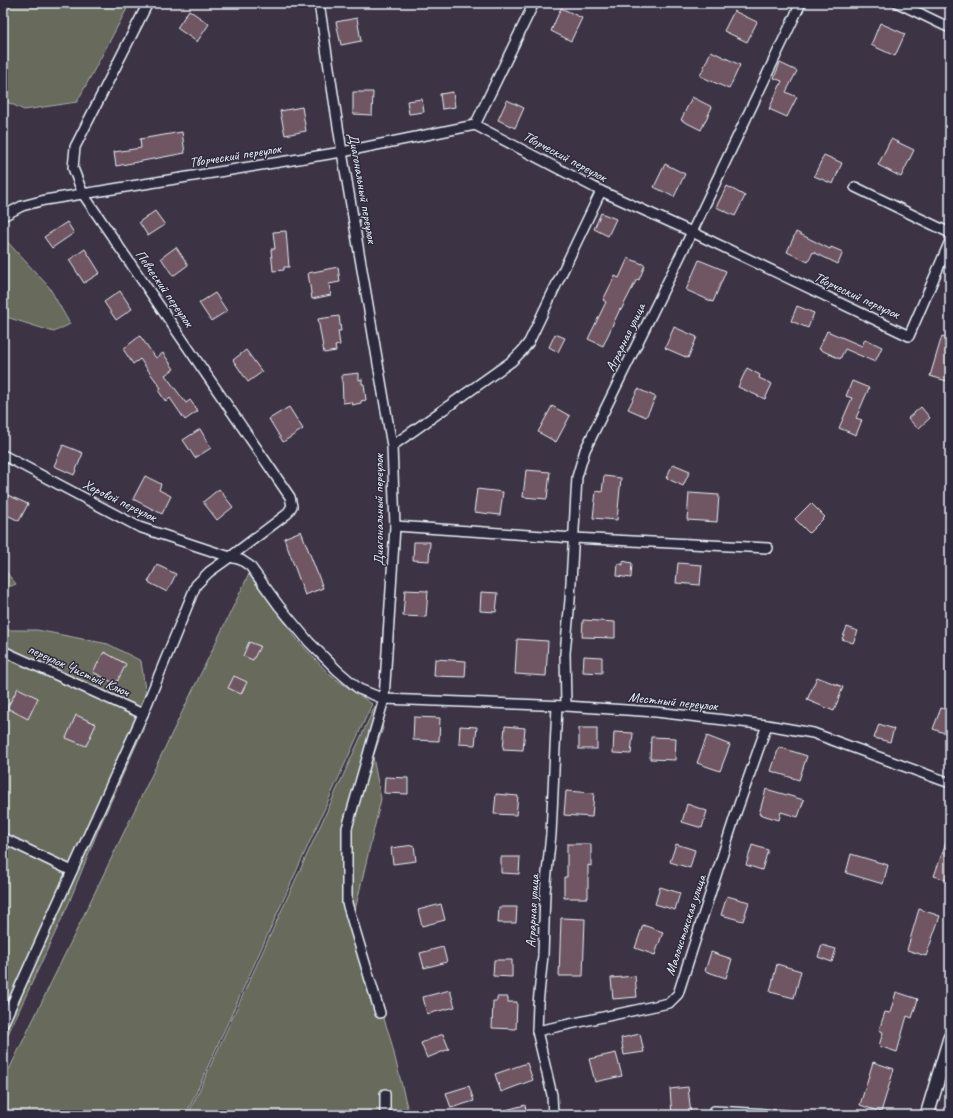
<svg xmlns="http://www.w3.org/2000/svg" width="953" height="1118" font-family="Caveat,sans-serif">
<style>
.green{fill:#676a5c;stroke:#a8aeaa}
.building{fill:#6f5762;stroke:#e8f1f8}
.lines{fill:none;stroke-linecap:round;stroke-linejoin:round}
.minor-casing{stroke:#e8f1f8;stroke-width:12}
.secondary-casing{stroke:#e8f1f8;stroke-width:16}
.minor{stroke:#2f2a3d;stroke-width:9}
.secondary{stroke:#2f2a3d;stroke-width:13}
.labels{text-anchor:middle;stroke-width:3;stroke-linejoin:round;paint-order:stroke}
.street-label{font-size:14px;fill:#e8f1f8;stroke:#2f2a3d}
</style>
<rect width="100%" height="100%" fill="#3c3344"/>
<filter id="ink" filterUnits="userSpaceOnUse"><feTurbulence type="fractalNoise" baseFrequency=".025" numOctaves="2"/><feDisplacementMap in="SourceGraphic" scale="8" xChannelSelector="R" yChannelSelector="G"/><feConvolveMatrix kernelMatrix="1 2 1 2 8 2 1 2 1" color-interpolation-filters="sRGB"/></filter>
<g filter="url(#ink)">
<g class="green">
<path d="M3 3H130L77 102 24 110 3 100Z"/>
<path d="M3 237 49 287 70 324 54 332 3 316Z"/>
<path d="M3 568 16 584 3 589Z"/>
<path d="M249 574 299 642 330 675 372 704 186 1115H3V1082Z"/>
<path d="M3 630H37L108 644 141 661 148 711 143 730 99 828 68 905 3 1045Z"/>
<path d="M375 706 383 728 373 757 381 799 352 923 390 1037 409 1115H188Z"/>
</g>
<g class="building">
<path d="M561 8 582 18 571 41 551 31Z"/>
<path d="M189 10 209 24 197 42 177 28Z"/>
<path d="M734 11 757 22 747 42 724 31Z"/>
<path d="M357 18 361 41 341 45 336 22Z"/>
<path d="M880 23 905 34 895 56 871 45Z"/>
<path d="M711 51 740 65 729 89 700 76Z"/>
<path d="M780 63 797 71 786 92 797 97 787 117 769 109 782 81 774 78Z"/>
<path d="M353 92H373L372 115 353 114Z"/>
<path d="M453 92 455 107 442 109 440 94Z"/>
<path d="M692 97 712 107 701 130 681 120Z"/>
<path d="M422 99 424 112 409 114 407 101Z"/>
<path d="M507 100 524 108 515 128 498 120Z"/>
<path d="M302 107 306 131 285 135 280 111Z"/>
<path d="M182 132 185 153 116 166 114 152 141 148 140 139Z"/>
<path d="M891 139 914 150 901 177 878 165Z"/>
<path d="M824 155 842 163 833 184 814 176Z"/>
<path d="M665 164 685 174 674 197 654 187Z"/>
<path d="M727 186 745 196 735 216 716 207Z"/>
<path d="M155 211 165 225 148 236 139 222Z"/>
<path d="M601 213 616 219 608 236 594 229Z"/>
<path d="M67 222 74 233 52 248 44 237Z"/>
<path d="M286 231 289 267H284V270L273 271 271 249H275L273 232Z"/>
<path d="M796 232 830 249 831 247 843 252 838 264 813 252 808 262 787 252Z"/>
<path d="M176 247 188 265 173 276 161 258Z"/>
<path d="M85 249 100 273 84 283 69 260Z"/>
<path d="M628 258 645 265 639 280 637 279 621 310 620 309 603 346 588 339 606 302 603 300 615 276 619 278Z"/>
<path d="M699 260 726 271 713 302 686 290Z"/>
<path d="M338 267 340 282 329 284 331 295 312 299 308 273Z"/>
<path d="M120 291 132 309 116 320 104 302Z"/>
<path d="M215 293 227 311 211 321 199 303Z"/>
<path d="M797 306 814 313 808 328 791 321Z"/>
<path d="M339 316 341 331H338L340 345 335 346 336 351 324 353 318 319Z"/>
<path d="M674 327 697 337 688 358 665 348Z"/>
<path d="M827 331 862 346 865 339 882 347 875 362 845 349 840 359 819 349Z"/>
<path d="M555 334 565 338 558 352 549 347Z"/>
<path d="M140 336 156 358 163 353 174 369 165 375 186 403 190 400 198 411 185 420 170 398 166 402 158 390 161 388 140 359 133 364 123 349Z"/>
<path d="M942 336 950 339V382L930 376Z"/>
<path d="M246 350 262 372 248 382 233 360Z"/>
<path d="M747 368 760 375 759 378 772 384 765 399 738 387Z"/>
<path d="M359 373V380L362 379V384H364L366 400 361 401V403L352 405 351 402 343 403 342 375Z"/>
<path d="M852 381 869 388 856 418 862 420 856 435 839 428 852 398 846 396Z"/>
<path d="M638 389 656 397 646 417 628 409Z"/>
<path d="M552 406 570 416 556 442 538 432Z"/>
<path d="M289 407 303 429 283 442 269 419Z"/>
<path d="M921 407 930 418 918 429 908 418Z"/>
<path d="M200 429 211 448 195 458 183 440Z"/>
<path d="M63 445 83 453 74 475 54 466Z"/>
<path d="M673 464 690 471 683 486 666 478Z"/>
<path d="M526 470 550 472 547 499 523 497Z"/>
<path d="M145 476 161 484 159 490 171 496 162 514 133 499Z"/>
<path d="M604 476 621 478 617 520 593 518 596 491 602 492Z"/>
<path d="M219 489 233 507 217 520 203 502Z"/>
<path d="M477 489 503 492 500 515 474 512Z"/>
<path d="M3 493 28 504 19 521 3 513Z"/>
<path d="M689 493 719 495 717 522 687 520Z"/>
<path d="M811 503 825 517 809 533 795 519Z"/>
<path d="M301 531 323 588 305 595 284 538Z"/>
<path d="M414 542H430L429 561 413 560Z"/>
<path d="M623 561 632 563 631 578 617 576 618 563 623 565Z"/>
<path d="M678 563 702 565 700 585 676 583Z"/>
<path d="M157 565 176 574 167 592 148 582Z"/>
<path d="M405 590 428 591 426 617 403 616Z"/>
<path d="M481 592 498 593 496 612 480 611Z"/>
<path d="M583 620 615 622V638L582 637Z"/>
<path d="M847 627 858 631 853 643 842 639Z"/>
<path d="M517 639 548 641 546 676 515 674Z"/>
<path d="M249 642 260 646 253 660 243 656Z"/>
<path d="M104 652 126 664 116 684 93 672Z"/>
<path d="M584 656 602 657V673L583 672Z"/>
<path d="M435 659 466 661 465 677 434 676Z"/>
<path d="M234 676 247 682 241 694 228 688Z"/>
<path d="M817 677 843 687 834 711 807 700Z"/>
<path d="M18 688 38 698 28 719 7 708Z"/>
<path d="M941 708 950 711V735L933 729Z"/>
<path d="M76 715 96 724 86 746 66 738Z"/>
<path d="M414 717 440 718 439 741 413 740Z"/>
<path d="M879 724 894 729 890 742 874 738Z"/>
<path d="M460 726 477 727 475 745 459 744Z"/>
<path d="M505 726 525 728 523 750 503 749Z"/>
<rect x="579" y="728" width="18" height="21"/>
<path d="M614 732 633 733 631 754 613 753Z"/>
<path d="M707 736 730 745 720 771 697 763Z"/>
<path d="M651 737 676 738 675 760 650 759Z"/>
<path d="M779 747 807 756 799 780 771 771Z"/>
<path d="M385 777 408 778V794L384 793Z"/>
<path d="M766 789 804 800 798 817 781 812 779 820 759 814Z"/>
<path d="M566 791 594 793 592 817 564 815Z"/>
<path d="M496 794 518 796 516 815 494 814Z"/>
<path d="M687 804 707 811 702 828 682 822Z"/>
<path d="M949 834 950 835V881L934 876Z"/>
<path d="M567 844H591V866L588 865V898H564V877H567Z"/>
<path d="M676 844 695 850 690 868 670 862Z"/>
<path d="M414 845 416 861 393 864 391 848Z"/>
<path d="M752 845 768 850 762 870 746 865Z"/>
<path d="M851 854 888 865 883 884 846 873Z"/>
<path d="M501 857H520L519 874 501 873Z"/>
<path d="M660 887 680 893 675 910 655 904Z"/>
<path d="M727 896 749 902 743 921 721 915Z"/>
<path d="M441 904 445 920 422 926 418 910Z"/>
<path d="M499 907H517L516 923H498Z"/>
<path d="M919 909 940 916 926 956 907 950Z"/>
<path d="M561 918 585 919 583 976H559Z"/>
<path d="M643 925 663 932 655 955 635 948Z"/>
<path d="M822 945 836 949 832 962 818 957Z"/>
<path d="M443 947 447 962 424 968 420 953Z"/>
<path d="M711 952 732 959 726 978 705 971Z"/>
<path d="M494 960H512V977L493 976Z"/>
<path d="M777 964 801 971 794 998 770 992Z"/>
<path d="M635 976 637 997 613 999 611 978Z"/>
<path d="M450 990 455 1007 427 1014 423 997Z"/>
<path d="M896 992 918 999 912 1018 907 1016 897 1052 879 1046 883 1032 879 1030 885 1012 890 1013Z"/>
<path d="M497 997H508V1002H517L516 1029 492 1028 493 1001H497Z"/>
<path d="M443 1034 449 1049 427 1058 421 1043Z"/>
<path d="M640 1034 644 1052 624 1055 621 1038Z"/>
<path d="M616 1053 622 1076 595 1082 589 1059Z"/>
<path d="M873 1062 894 1069 881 1112 860 1105Z"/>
<path d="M527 1063 533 1080 501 1092 495 1074Z"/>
<path d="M469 1086 474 1101 451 1108 446 1093Z"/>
<path d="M688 1087 691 1115H672L670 1089Z"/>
<path d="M525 1105 527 1115H499L498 1112Z"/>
</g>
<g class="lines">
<g class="minor-casing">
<g id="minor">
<path d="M319 3 342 152 392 446 395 526 384 699 347 828V903L380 1013"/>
<path d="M898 3 950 28"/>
<path d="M475 125 534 3"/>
<path d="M855 187 950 233"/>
<path d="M3 216 22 206 45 200 342 152 475 125 601 191 692 232 909 336 950 241"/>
<path d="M392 446 512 361 522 351 529 342 601 191"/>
<path d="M3 455 139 527 230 557 287 514 292 506 290 497 83 194 73 168 75 147 148 3"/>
<path d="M395 526 574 538 768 548"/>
<path d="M3 651 143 714"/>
<path d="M566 706 565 653 570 600 577 477 585 450 692 232 801 3"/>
<path d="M3 838 72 871"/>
<path d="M3 1024 143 714 196 585 209 572 230 557 241 560 250 566 279 606 309 642 337 670 359 689 384 699 566 706 656 712 767 725 813 733 950 783"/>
<path d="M537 1031 669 1003 678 994 736 813 767 725"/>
<path d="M714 1111 786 1115"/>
<path d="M385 1115V1094"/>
<path d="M553 1115 552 1095 537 1031 538 1004 543 955 545 892 551 834 557 706"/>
</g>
</g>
<g class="secondary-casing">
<path id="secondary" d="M927 1115 950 1038"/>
</g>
<use href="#minor" class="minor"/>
<use href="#secondary" class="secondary"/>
</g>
</g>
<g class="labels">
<g class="street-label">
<text transform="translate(235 155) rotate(-9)" y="5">Творческий переулок</text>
<text transform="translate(565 156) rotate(28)" y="5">Творческий переулок</text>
<text transform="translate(363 188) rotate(80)" y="5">Диагональный переулок</text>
<text transform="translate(165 288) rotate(55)" y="5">Певческий переулок</text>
<text transform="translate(857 295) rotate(25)" y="5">Творческий переулок</text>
<text transform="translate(625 337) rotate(-64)" y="5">Аграрная улица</text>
<text transform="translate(120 500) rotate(26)" y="5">Хоровой переулок</text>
<text transform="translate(378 510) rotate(-90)" y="5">Диагональный переулок</text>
<text transform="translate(79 670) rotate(24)" y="5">переулок Чистый Ключ</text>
<text transform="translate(673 701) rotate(6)" y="5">Местный переулок</text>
<text transform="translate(532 911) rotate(-87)" y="5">Аграрная улица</text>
<text transform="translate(685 925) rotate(-72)" y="5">Малоистокская улица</text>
</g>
</g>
<rect width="953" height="1118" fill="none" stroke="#2f2a3d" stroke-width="16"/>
<rect x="8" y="8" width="937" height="1102" fill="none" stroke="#e8f1f8" stroke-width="1.5" filter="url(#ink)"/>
</svg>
